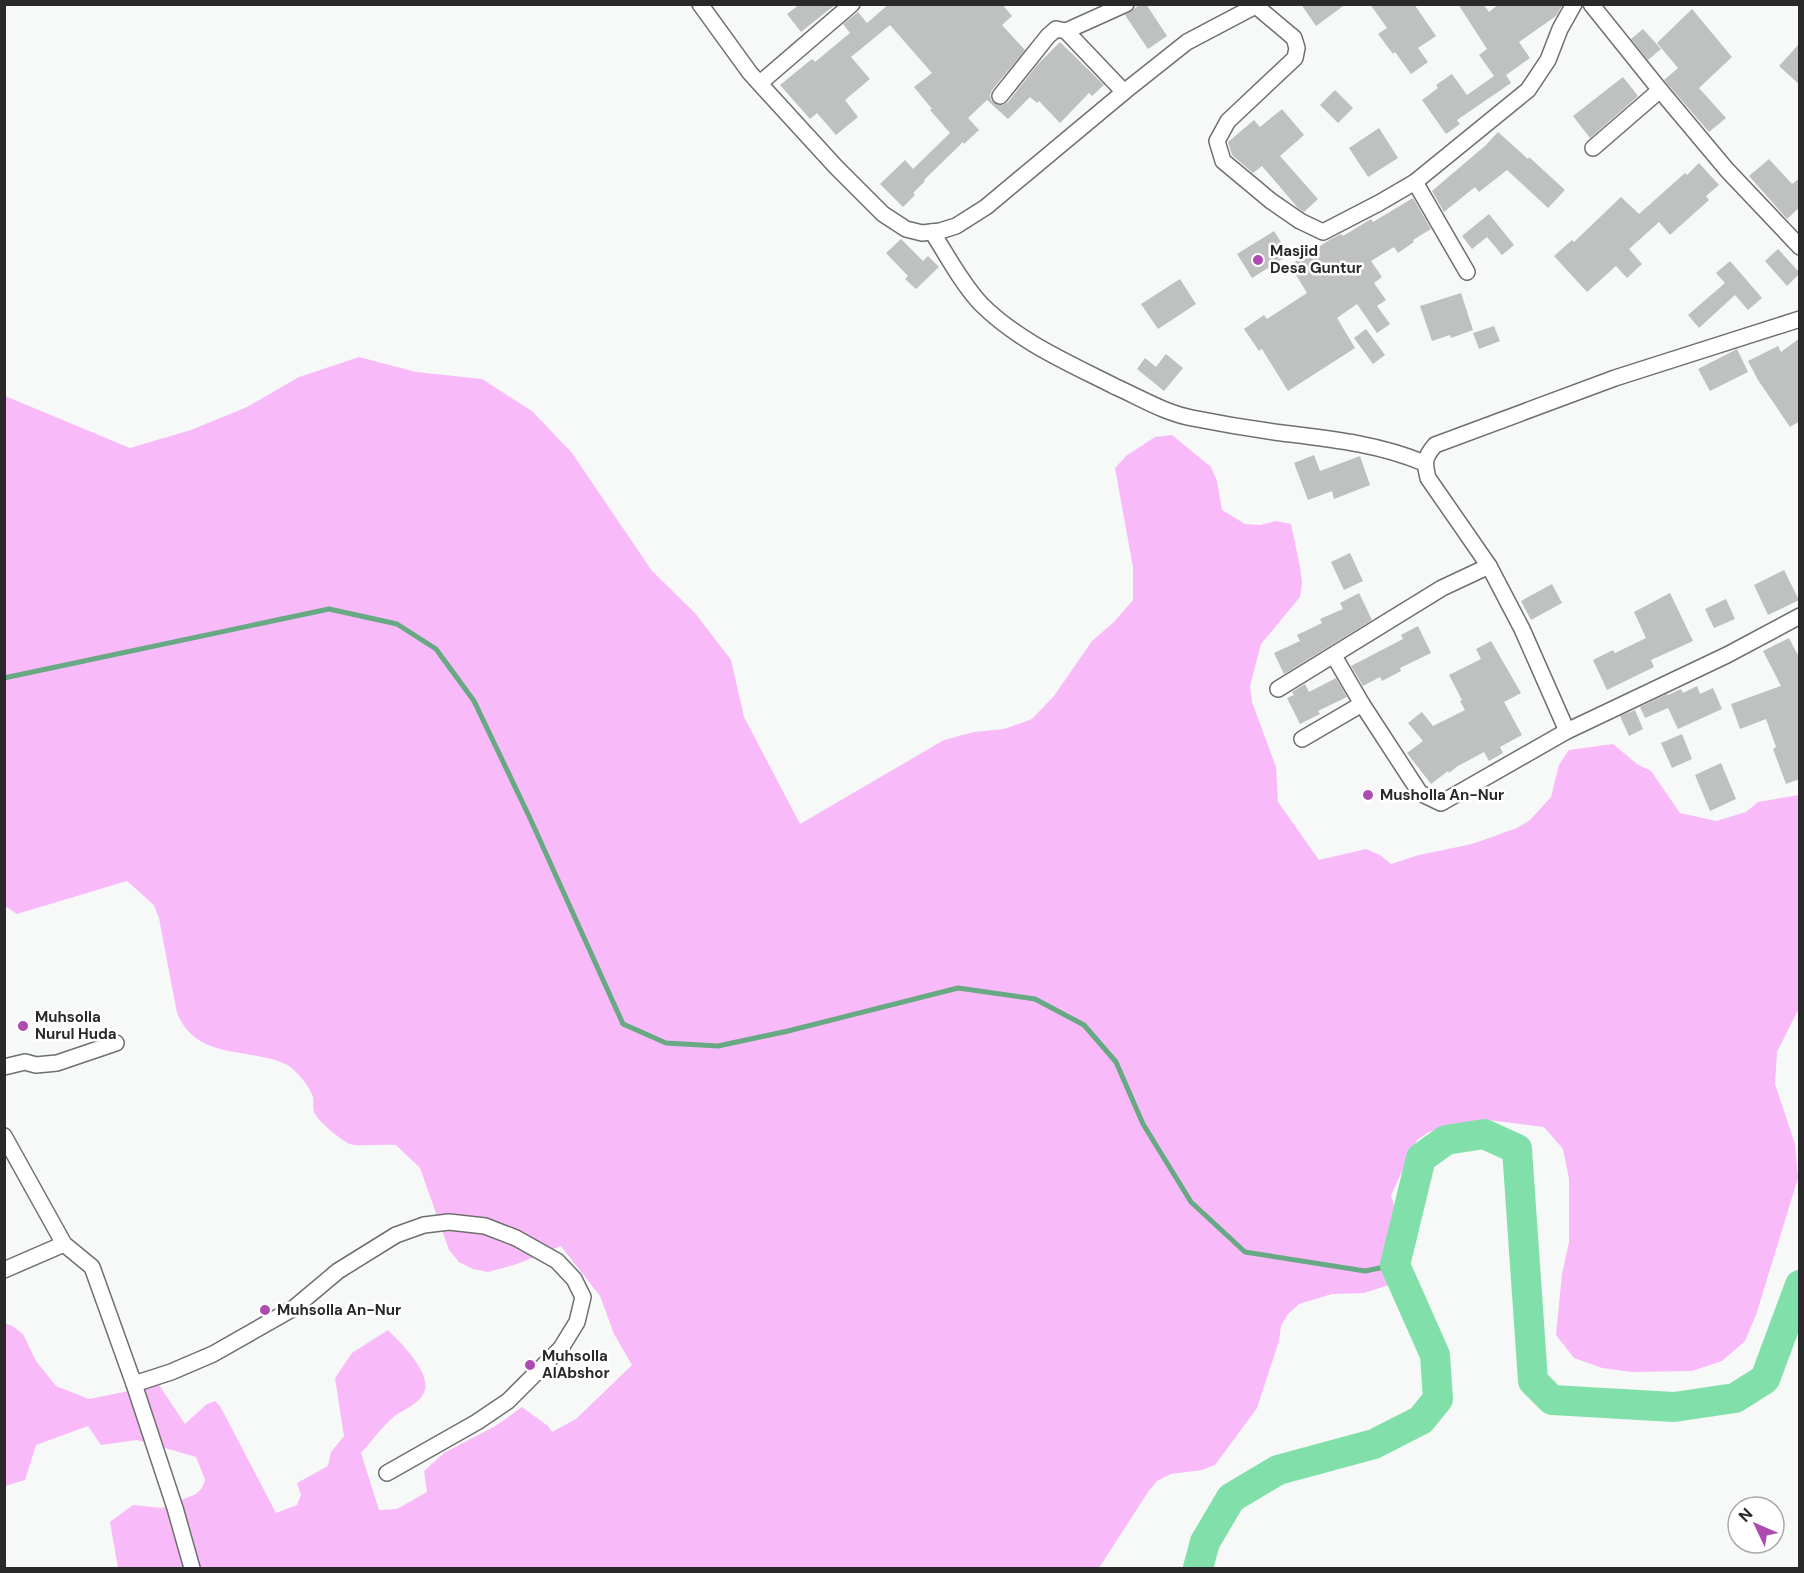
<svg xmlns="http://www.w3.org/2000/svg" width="1804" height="1573" font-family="'DM Sans',sans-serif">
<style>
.green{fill:#f9baf9}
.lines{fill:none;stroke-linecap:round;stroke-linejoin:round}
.stream{stroke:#66a982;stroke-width:5}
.river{stroke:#81e0a9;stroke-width:30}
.building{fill:#bec1bf}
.street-casing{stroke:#6d706e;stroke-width:18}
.street{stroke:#fff;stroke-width:15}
.poi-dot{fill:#ae4bb1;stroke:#fff;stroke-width:2}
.labels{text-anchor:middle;stroke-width:5;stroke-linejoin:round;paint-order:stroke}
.poi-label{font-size:15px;font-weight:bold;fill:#282928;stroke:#fff;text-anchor:start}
</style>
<rect width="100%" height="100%" fill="#f6f9f7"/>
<path class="green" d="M359 357 416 372 482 379 532 411 572 453 652 571 695 613 731 660 744 717 800 824 944 740 974 732 1004 729 1032 719 1054 696 1092 641 1114 622 1133 600V567L1115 468 1126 456 1155 437 1172 435 1211 467 1217 481 1222 510 1245 524 1260 525 1276 521 1291 524 1300 567 1302 583 1300 597 1261 644 1250 686 1252 702 1276 767 1278 802 1319 860 1366 849 1380 855 1391 864 1419 855 1472 844 1517 828 1530 820 1551 797 1559 765 1569 750 1613 744 1637 764 1651 771 1680 813 1716 821 1746 812 1758 802 1799 795V1008L1777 1052 1775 1084 1795 1144 1798 1178 1756 1315 1745 1341 1722 1361 1692 1371 1632 1372 1602 1368 1574 1358 1556 1335 1562 1274 1569 1242V1179L1563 1149 1544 1127 1488 1120 1442 1127 1429 1132 1417 1140 1391 1195 1412 1271 1392 1284 1364 1293 1332 1294 1299 1304 1288 1314 1281 1326 1279 1341 1257 1408 1215 1465 1202 1470 1171 1474 1157 1481 1148 1492 1099 1568H118L110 1522 133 1505 162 1508 196 1494 202 1488 205 1480 196 1457 137 1440 101 1445 88 1426 36 1445 25 1480 5 1486V1324L11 1325 23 1334 36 1361 56 1386 89 1399 159 1385 185 1424 207 1404 215 1401 220 1406 276 1513 297 1505 301 1495 297 1483 328 1466 331 1452 344 1436 335 1378 352 1353 388 1330C400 1342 433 1374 424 1392 420 1403 405 1409 396 1415 383 1425 372 1441 361 1453L379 1510 397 1509 427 1492 424 1471 444 1453 497 1425 522 1407 548 1426 552 1432 576 1419 632 1365 614 1334 600 1296 561 1246 517 1264 488 1272 473 1269 459 1262 449 1250 420 1168 396 1145C386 1144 358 1147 350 1144 342 1141 319 1122 315 1114 312 1109 314 1103 313 1097 310 1086 293 1066 283 1063 243 1047 197 1060 177 1013L159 918 154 905 127 881 17 914 5 906V396L130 448 191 430 247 407 299 377Z"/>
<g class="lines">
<path class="stream" d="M4 678 329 609 397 624 436 649 474 701 529 816 623 1024 666 1043 718 1046 788 1031 958 988 1035 999 1084 1025 1116 1062 1143 1124 1191 1202 1245 1252 1365 1271 1395 1265"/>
<path class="river" d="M1198 1568 1205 1542 1231 1498 1278 1470 1374 1444 1421 1420 1438 1399 1435 1355 1395 1265 1421 1158 1446 1140 1484 1134 1517 1149 1533 1381 1552 1400 1674 1407 1735 1398 1765 1379 1800 1285"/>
</g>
<g class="building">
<path d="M800 4H836L801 32 787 14Z"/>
<path d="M889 4H1002L1012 16 1002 25 1025 50 992 90 990 95 991 100 998 105H1003L1008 102 1038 64 1060 42 1104 85 1092 96 1089 93 1060 123 1039 101 1037 103 1030 97 1008 119 987 100 968 118 979 130 964 144 963 142 924 180 925 181 913 193 915 195 903 207 880 184 905 160 913 169 950 133 930 110 932 109 914 87 932 73 890 25 851 57 870 79 845 100 858 117 836 135 817 113 810 119 780 85 812 59 815 62 850 33 843 24 858 12 867 23Z"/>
<path d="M1141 4H1146L1167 36 1148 49 1125 15Z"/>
<path d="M1301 4H1346L1316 26Z"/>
<path d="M1370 4H1414L1436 36 1418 48 1428 62 1411 74 1395 52 1393 54 1378 34 1387 28Z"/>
<path d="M1458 4H1483L1489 12 1499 4H1563L1556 16 1519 42 1530 58 1506 75 1511 83 1457 120 1460 124 1446 134 1422 100 1438 88 1436 85 1452 74 1467 95 1494 76 1479 55 1487 49Z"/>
<path d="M1692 9 1732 57 1699 88 1726 118 1709 132 1664 80 1678 68 1657 43Z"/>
<path d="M1643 29 1661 49 1648 60 1631 39Z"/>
<path d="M1800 43V85L1779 66Z"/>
<path d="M1623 77 1638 96 1590 138 1573 116Z"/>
<path d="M1335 90 1353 108 1338 123 1320 105Z"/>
<path d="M1282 109 1304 135 1280 156 1318 199 1304 212 1298 208 1262 166 1253 173 1232 155 1228 142 1254 120 1260 127Z"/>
<path d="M1379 128 1398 158 1368 177 1349 148Z"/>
<path d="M1498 132 1528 159 1529 157 1565 190 1548 208 1507 170 1479 192 1475 187 1444 212 1432 191 1486 145Z"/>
<path d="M1769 159 1792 184 1800 178V207L1787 219 1749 176Z"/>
<path d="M1699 163 1719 185 1706 196 1709 200 1670 235 1659 222 1629 249 1642 264 1627 278 1616 266 1587 292 1554 256 1572 240 1574 242 1621 197 1639 214 1685 173 1687 175Z"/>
<path d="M1413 198 1431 229 1413 240 1414 242 1398 253 1394 247 1371 261 1382 277 1374 283 1386 300 1377 306 1390 324 1377 333 1357 304 1337 318 1355 348 1288 391 1262 349 1259 351 1244 329 1264 315 1267 319 1307 293 1290 265 1331 239 1341 234 1343 236 1371 219 1373 222Z"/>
<path d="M1489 214 1514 245 1502 255 1487 237 1472 249 1462 236Z"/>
<path d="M1274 231 1289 255 1252 278 1237 254Z"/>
<path d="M901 239 923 261 928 256 939 267 916 289 905 279 908 276 886 253Z"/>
<path d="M1778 249 1800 273 1787 286 1765 261Z"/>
<path d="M1730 261 1762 298 1748 310 1735 295 1699 328 1688 315 1725 283 1716 273Z"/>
<path d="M1180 279 1196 304 1158 329 1141 304Z"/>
<path d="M1461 293 1473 330 1451 338 1450 335 1432 341 1420 306Z"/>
<path d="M1494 326 1500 341 1479 349 1473 333Z"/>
<path d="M1366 329 1385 355 1373 364 1354 338Z"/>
<path d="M1800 338V421L1790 427 1758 380 1748 361 1778 346 1781 352Z"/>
<path d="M1737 349 1748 372 1710 391 1698 369Z"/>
<path d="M1166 354 1183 368 1164 391 1137 369 1145 358 1156 367Z"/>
<path d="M1314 455 1320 471 1360 456 1370 485 1334 499 1332 491 1308 500 1294 463Z"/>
<path d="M1350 553 1363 581 1344 590 1331 562Z"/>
<path d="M1784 570 1799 600 1768 615 1754 585Z"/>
<path d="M1552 584 1562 603 1531 620 1521 601Z"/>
<path d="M1359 593 1372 620 1284 674 1274 653 1300 641 1297 635 1322 623 1320 619 1343 609 1340 603Z"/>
<path d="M1670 593 1693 641 1651 660 1654 667 1607 690 1593 660 1613 650 1615 653 1646 638 1634 612Z"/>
<path d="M1726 599 1735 619 1714 628 1705 609Z"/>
<path d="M1418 626 1431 653 1400 668 1401 671 1382 681 1380 677 1363 686 1351 666 1403 639 1401 635Z"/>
<path d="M1789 638 1800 659V779L1786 784 1773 749 1776 747 1766 719 1740 729 1731 704 1781 686 1763 651Z"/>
<path d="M1491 641 1521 693 1504 702 1522 735 1500 747 1503 753 1489 761 1484 752 1458 766 1449 773 1448 771 1431 784 1407 753 1423 741 1408 723 1422 712 1433 726 1465 710 1460 701 1462 700 1449 675 1481 659 1476 649Z"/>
<path d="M1336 678 1347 697 1318 711 1320 714 1300 724 1287 698 1294 695 1292 692 1305 684 1309 692Z"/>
<path d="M1697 686 1700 694 1713 688 1722 709 1678 729 1668 708 1645 718 1640 707 1667 694 1668 695 1681 689 1683 693Z"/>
<path d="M1635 710 1643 729 1629 736 1620 716Z"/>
<path d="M1682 734 1692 759 1672 768 1661 743Z"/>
<path d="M1721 763 1736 799 1710 811 1695 775Z"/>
</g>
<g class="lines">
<g class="street-casing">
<g id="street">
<path d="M700 4 750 73 836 167 883 214 906 229 922 233 940 231 956 226 986 207 1124 92 1187 42 1259 4"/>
<path d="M1591 4 1660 90 1727 170 1800 247"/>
<path d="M1256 6 1294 38 1297 48 1295 58 1228 121 1217 141 1223 161 1271 201 1300 221 1323 232 1379 203 1415 182 1528 90 1548 60 1560 29 1574 4"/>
<path d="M1066 31 1126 4"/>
<path d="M760 83 852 4"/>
<path d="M1000 96 1048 36 1056 29 1066 31 1124 92"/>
<path d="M1593 148 1660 90"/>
<path d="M1415 182 1467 272"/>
<path d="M932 232C947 255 962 284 981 304 1019 342 1069 363 1116 387 1141 398 1165 413 1192 418 1222 424 1252 429 1282 433 1331 439 1379 444 1424 463"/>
<path d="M1489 566 1428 478C1424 462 1424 458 1435 445L1615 378 1800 319"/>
<path d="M1334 656 1362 704"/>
<path d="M1278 689 1442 588 1489 566 1522 629 1567 731"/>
<path d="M1302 739 1362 704 1420 793 1441 803 1567 731 1727 655 1800 616"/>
<path d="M4 1067 25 1062 36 1065 57 1063 116 1043"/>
<path d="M4 1136 64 1244 92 1267 134 1384 171 1372 213 1354 294 1308 338 1271 396 1235 424 1225 449 1222 485 1226 516 1238 557 1261 574 1279 583 1297 577 1322 561 1348 508 1401 477 1422 387 1473"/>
<path d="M4 1270 64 1244"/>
<path d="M134 1384 175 1508 192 1568"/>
</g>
</g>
<use href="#street" class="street"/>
</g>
<g class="poi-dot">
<circle cx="1258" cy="260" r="6"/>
<circle cx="1368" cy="795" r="6"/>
<circle cx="23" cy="1026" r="6"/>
<circle cx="265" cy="1310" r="6"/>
<circle cx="530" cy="1365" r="6"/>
</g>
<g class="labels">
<g class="poi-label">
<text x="1270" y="256">Masjid<tspan x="1270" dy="17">Desa Guntur</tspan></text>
<text x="1380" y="800">Musholla An-Nur</text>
<text x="35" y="1022">Muhsolla<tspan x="35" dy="17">Nurul Huda</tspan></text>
<text x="277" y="1315">Muhsolla An-Nur</text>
<text x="542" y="1361">Muhsolla<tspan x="542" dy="17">AlAbshor</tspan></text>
</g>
</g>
<rect width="1804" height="1573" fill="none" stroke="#282928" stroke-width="12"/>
<g transform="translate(1756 1525) rotate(314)"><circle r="28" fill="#ffffff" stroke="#a9a9a9" stroke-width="1.5"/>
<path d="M0-4.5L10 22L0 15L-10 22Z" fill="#ae4bb1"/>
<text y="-9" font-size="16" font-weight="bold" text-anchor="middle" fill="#282928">N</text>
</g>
</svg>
